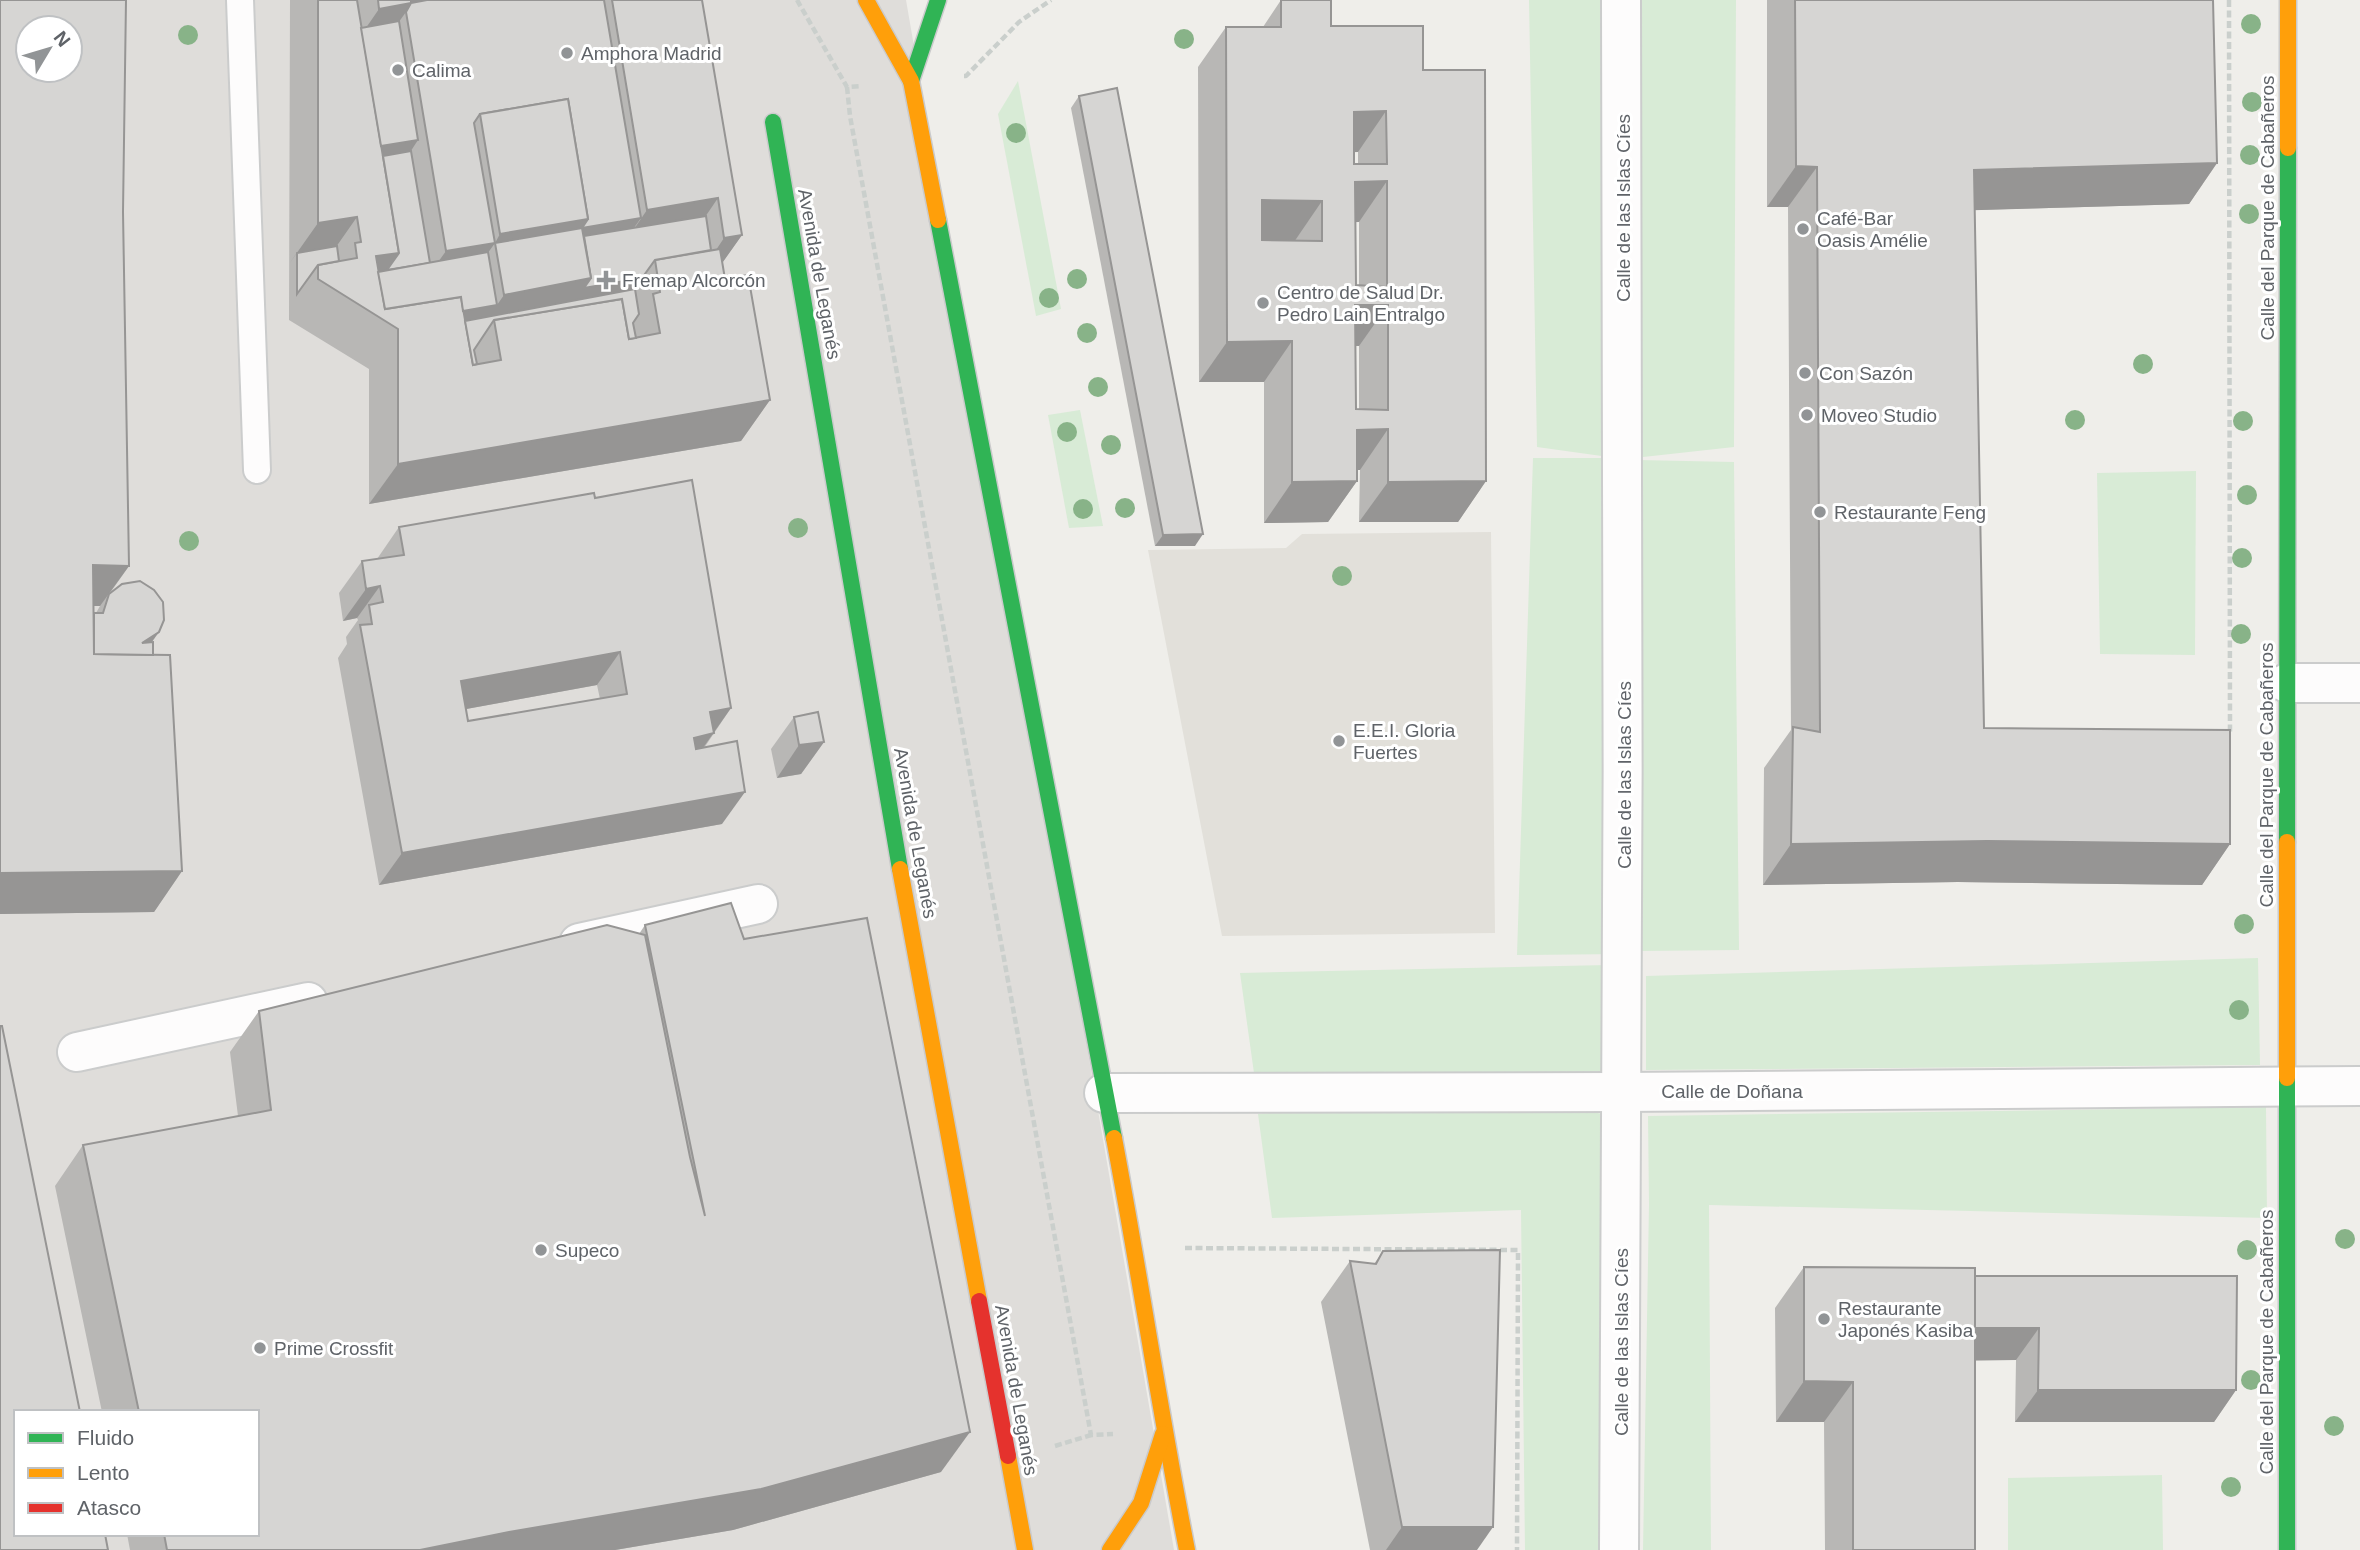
<svg xmlns="http://www.w3.org/2000/svg" width="2360" height="1550" font-family="Helvetica,sans-serif">
<style>
.industrial{fill:#dfddda;fill-rule:evenodd}
.education{fill:#e2e0da}
.green{fill:#d8ebd6}
.lines{fill:none;stroke-linecap:round;stroke-linejoin:round}
.lane-casing{stroke:#cbcccc;stroke-width:30}
.street-casing{stroke:#cbcccc;stroke-width:42}
.fast-casing{stroke:#cacacb;stroke-width:19}
.slow-casing{stroke:#cacacb;stroke-width:19}
.jam-casing{stroke:#cacacb;stroke-width:19}
.path{stroke:#cacfcc;stroke-width:4.5;stroke-dasharray:7 3.5;stroke-linecap:butt}
.lane{stroke:#fdfcfc;stroke-width:26}
.street{stroke:#fdfcfc;stroke-width:38}
.fast{stroke:#30b455;stroke-width:16}
.slow{stroke:#ff9f0a;stroke-width:16}
.jam{stroke:#e5322d;stroke-width:16}
.tree{fill:#88b388}
.wall{fill:#b8b7b5;fill-rule:evenodd}
.shaded-wall{fill:#969594}
.building{fill:#d6d5d3;stroke:#969594;stroke-width:2;fill-rule:evenodd}
.poi-dot{fill:#919496;stroke:#fff;stroke-width:2.5}
.labels{text-anchor:middle;stroke-width:6;stroke-linejoin:round;paint-order:stroke}
.poi-label{font-size:19px;fill:#5f6368;stroke:#fff;text-anchor:start}
.street-label{font-size:19px;fill:#5f6368;stroke:#fff}
</style>
<rect width="100%" height="100%" fill="#efeeea"/>
<path class="industrial" d="M0 0H906L1174 1550H0ZM28 28H70V70H28ZM16 1412H257V1534H16Z"/>
<path class="education" d="M1491 532 1495 933 1222 936 1148 550 1286 548 1302 534Z"/>
<g class="green">
<path d="M1529 0H1621L1625 435 1641 0H1736L1734 447 1625 459 1624 954 1517 955 1533 458H1616L1537 447Z"/>
<path d="M1018 81 1061 309 1036 316 998 114Z"/>
<path d="M1080 410 1103 526 1069 528 1048 415Z"/>
<path d="M1638 460 1734 462 1739 950 1641 951Z"/>
<path d="M2196 471 2195 655 2100 654 2097 473Z"/>
<path d="M2258 958 2260 1065 1646 1070V976Z"/>
<path d="M1608 965V1076L1254 1073 1240 973Z"/>
<path d="M1506 1092 1602 1114 1605 1203 1604 1550H1525L1521 1210 1272 1218 1258 1114Z"/>
<path d="M2266 1107 2267 1218 1709 1205 1711 1550H1643L1649 1204 1648 1116Z"/>
<path d="M2162 1475 2163 1550H2008V1478Z"/>
</g>
<g class="lines">
<g class="lane-casing">
<path id="lane" d="M240 0 257 470"/>
</g>
<g class="street-casing">
<g id="street">
<path d="M2287 683H2360"/>
<path d="M579 943 758 904"/>
<path d="M77 1052 308 1002"/>
<path d="M1104 1093 1623 1092 2360 1086"/>
<path d="M1619 1550C1623 1033 1624 517 1621 0"/>
</g>
</g>
<g class="fast-casing">
<g id="fast">
<path d="M911 81 938 0"/>
<path d="M773 122 900 869"/>
<path d="M938 220 1114 1138"/>
<path d="M2287 842 2288 148"/>
<path d="M2287 1550V1078"/>
</g>
</g>
<g class="slow-casing">
<g id="slow">
<path d="M866 0 911 81 938 220"/>
<path d="M2288 148V0"/>
<path d="M900 869 979 1301"/>
<path d="M2287 1078V842"/>
<path d="M1114 1138C1140 1275 1160 1413 1187 1550"/>
<path d="M1008 1456 1025 1550"/>
<path d="M1110 1550 1141 1503 1163 1434"/>
</g>
</g>
<g class="jam-casing">
<path id="jam" d="M979 1301 1008 1456"/>
</g>
<g class="path">
<path d="M797 0 847 87 861 86"/>
<path d="M2229 0 2230 734"/>
<path d="M964 76H966L1019 22 1051 0"/>
<path d="M847 87 850 116 1091 1435 1113 1434"/>
<path d="M1185 1248 1518 1250 1517 1550"/>
<path d="M1055 1446 1091 1435"/>
</g>
<use href="#lane" class="lane"/>
<use href="#street" class="street"/>
<use href="#fast" class="fast"/>
<use href="#slow" class="slow"/>
<use href="#jam" class="jam"/>
</g>
<g class="tree">
<circle cx="2251" cy="24" r="10"/>
<circle cx="188" cy="35" r="10"/>
<circle cx="1184" cy="39" r="10"/>
<circle cx="2252" cy="102" r="10"/>
<circle cx="1016" cy="133" r="10"/>
<circle cx="2250" cy="155" r="10"/>
<circle cx="2249" cy="214" r="10"/>
<circle cx="1077" cy="279" r="10"/>
<circle cx="1049" cy="298" r="10"/>
<circle cx="1087" cy="333" r="10"/>
<circle cx="2143" cy="364" r="10"/>
<circle cx="1098" cy="387" r="10"/>
<circle cx="2075" cy="420" r="10"/>
<circle cx="2243" cy="421" r="10"/>
<circle cx="1067" cy="432" r="10"/>
<circle cx="1111" cy="445" r="10"/>
<circle cx="2247" cy="495" r="10"/>
<circle cx="1125" cy="508" r="10"/>
<circle cx="1083" cy="509" r="10"/>
<circle cx="798" cy="528" r="10"/>
<circle cx="189" cy="541" r="10"/>
<circle cx="2242" cy="558" r="10"/>
<circle cx="1342" cy="576" r="10"/>
<circle cx="2241" cy="634" r="10"/>
<circle cx="2244" cy="924" r="10"/>
<circle cx="2239" cy="1010" r="10"/>
<circle cx="2345" cy="1239" r="10"/>
<circle cx="2247" cy="1250" r="10"/>
<circle cx="2251" cy="1380" r="10"/>
<circle cx="2334" cy="1426" r="10"/>
<circle cx="2231" cy="1487" r="10"/>
</g>
<g class="wall">
<path d="M290 0H702L742 235 722 263 725 279 770 400 741 441 369 504V369L289 320Z"/>
<path d="M1281 0 1331 26 1423 70 1486 481 1458 522H1359L1360 470H1357V481L1328 522 1264 523V382H1199L1198 67 1226 27H1263ZM1354 152H1358V164H1354ZM1355 222H1359V285H1356ZM1356 346H1359V409H1356Z"/>
<path d="M1767 0H2213L2217 163 2189 204 1975 210 1984 728 2230 844 2202 885 1958 882 1763 885 1764 768 1791 730 1788 207H1767Z"/>
<path d="M1079 96 1195 546H1155L1071 108Z"/>
<path d="M123 212 129 566 110 593 152 642 182 871 154 912 0 914ZM94 606H100L96 613H94Z"/>
<path d="M595 498 731 708 704 748 722 824 379 885 338 658 347 644 346 637 358 620 357 618 343 621 339 593 362 561 377 559 399 527ZM597 685 600 699 468 721 466 709Z"/>
<path d="M794 717 824 742 801 774 777 778 771 749Z"/>
<path d="M645 925 941 1472 733 1530 615 1550H130L127 1534H257V1412H102L55 1186 83 1145 238 1116 230 1052 259 1011 639 934Z"/>
<path d="M1383 1251 1477 1550H1370L1321 1302 1350 1261 1374 1264Z"/>
<path d="M1804 1267 1975 1276 2236 1390 2214 1422H2015L2016 1360H1975V1550H1825L1824 1422H1776L1775 1308Z"/>
</g>
<g class="shaded-wall">
<path d="M407 0H579L406 12 383 44 359 38 379 9Z"/>
<path d="M1386 111 1358 152 1325 153 1354 112Z"/>
<path d="M418 140 403 163 366 149Z"/>
<path d="M2217 163 2189 204 1946 211 1974 170Z"/>
<path d="M1796 166 1817 167 1788 207H1767Z"/>
<path d="M1387 181 1359 222 1326 223 1355 182Z"/>
<path d="M718 198 690 239 619 251 647 210Z"/>
<path d="M1262 200 1322 201 1294 242 1234 241Z"/>
<path d="M357 217 329 257 297 253 289 264 318 223Z"/>
<path d="M641 218 618 250 579 257 582 228Z"/>
<path d="M588 219 560 260 495 243 500 234Z"/>
<path d="M742 235 713 276 660 292 712 256 724 238Z"/>
<path d="M495 243 472 275 366 294 376 256 399 253 431 272 446 251Z"/>
<path d="M591 278H642L627 300 494 320 398 329 390 324 497 305 504 295Z"/>
<path d="M1355 305H1388L1359 346 1327 345Z"/>
<path d="M1292 341 1264 382H1199L1227 342Z"/>
<path d="M770 400 741 441 369 504 398 464Z"/>
<path d="M1388 429 1360 470H1328L1357 430Z"/>
<path d="M1357 481 1328 522 1264 523 1292 482Z"/>
<path d="M1486 481 1458 522H1359L1388 482Z"/>
<path d="M1203 534 1195 546H1155L1163 535Z"/>
<path d="M93 565 129 566 100 606H65Z"/>
<path d="M380 586 357 618 343 621 366 589Z"/>
<path d="M159 632 137 663 142 643Z"/>
<path d="M620 652 597 685 439 714 461 681Z"/>
<path d="M731 708 691 765 690 744 710 712Z"/>
<path d="M824 742 801 774 777 778 799 745Z"/>
<path d="M745 792 722 824 379 885 402 853Z"/>
<path d="M1987 841 2230 844 2202 885 1958 882 1763 885 1791 844Z"/>
<path d="M182 871 154 912 0 914V873Z"/>
<path d="M1968 1328H2039L2016 1360 1946 1361Z"/>
<path d="M1804 1381 1853 1382 1824 1422H1776Z"/>
<path d="M2038 1390H2236L2214 1422H2015Z"/>
<path d="M970 1432 941 1472 733 1530 615 1550H420Z"/>
<path d="M1402 1527H1493L1477 1550H1386Z"/>
</g>
<g class="building">
<path d="M0 0H126L123 212 129 566 93 565 94 654 170 655 182 871 0 873ZM28 28H70V70H28Z"/>
<path d="M318 0H357L399 253 376 256 385 309 461 297 473 365 501 360 494 320 622 299 629 339 660 333 653 294 660 292 655 260 720 249 725 279 748 275 770 400 398 464V329L318 279V265L357 258 355 243 361 242 357 217 318 223Z"/>
<path d="M378 0H411V3L379 9Z"/>
<path d="M427 0H604L641 218 582 228 588 219 568 99 480 114 474 123 495 243 446 251 406 12 411 3Z"/>
<path d="M612 0H702L742 235 724 238 718 198 647 210Z"/>
<path d="M1281 0H1331V26H1423V70H1485L1486 481 1388 482V429L1357 430V481L1292 482V341L1227 342 1226 27H1281ZM1386 111 1387 164H1354V112ZM1387 181V287L1356 285 1355 182ZM1262 200 1322 201V241L1262 240ZM1355 305H1388V410L1356 409Z"/>
<path d="M1795 0H2213L2217 163 1974 170 1984 728 2230 730V844L1987 841 1791 844 1793 727 1820 732 1817 167 1796 166Z"/>
<path d="M399 21 418 140 381 146 361 28Z"/>
<path d="M1117 88 1203 534 1163 535 1079 96Z"/>
<path d="M568 99 588 219 500 234 480 114Z"/>
<path d="M411 151 430 263 387 270 399 253 383 156Z"/>
<path d="M706 216 711 250 655 260 642 278 584 288 591 278 584 236Z"/>
<path d="M582 228 591 278 504 295 495 243Z"/>
<path d="M337 246 339 261 318 265 297 294V253Z"/>
<path d="M488 252 497 305 463 311 461 297 385 309 378 272Z"/>
<path d="M635 289 639 314 633 323 636 338 629 339 622 299 494 320 474 350 477 364 473 365 465 321Z"/>
<path d="M692 480 731 708 710 712 714 733 694 738 696 749 737 741 745 792 402 853 360 625 372 624 369 605 383 602 380 586 366 589 362 561 404 555 399 527 594 493 595 498ZM620 652 627 694 468 721 461 681Z"/>
<path d="M140 581 154 590 163 602 164 620 159 632 142 643 153 642V655L94 654V613H103L109 594 122 584Z"/>
<path d="M818 712 824 742 799 745 794 717Z"/>
<path d="M731 903 744 939 867 918 970 1432 761 1489 509 1532 420 1550H167L164 1534H257V1412H139L83 1145 271 1110 259 1011 607 925 645 935 690 1157 705 1216 645 925Z"/>
<path d="M0 1026H2L80 1412H16V1534H105L108 1550H0Z"/>
<path d="M1500 1250 1493 1527H1402L1350 1261 1376 1264 1383 1251Z"/>
<path d="M1804 1267 1975 1268V1550H1853V1382L1804 1381Z"/>
<path d="M1975 1276H2237L2236 1390H2038L2039 1328H1975Z"/>
</g>
<g class="poi-dot">
<circle cx="567" cy="53" r="7"/>
<circle cx="398" cy="70" r="7"/>
<circle cx="1803" cy="229" r="7"/>
<path d="M602.5 269.5h7v7h7v7h-7v7h-7v-7h-7v-7h7z"/>
<circle cx="1263" cy="303" r="7"/>
<circle cx="1805" cy="373" r="7"/>
<circle cx="1807" cy="415" r="7"/>
<circle cx="1820" cy="512" r="7"/>
<circle cx="1339" cy="741" r="7"/>
<circle cx="541" cy="1250" r="7"/>
<circle cx="1824" cy="1319" r="7"/>
<circle cx="260" cy="1348" r="7"/>
</g>
<g class="labels">
<g class="poi-label">
<text x="581" y="60">Amphora Madrid</text>
<text x="412" y="77">Calima</text>
<text x="1817" y="225">Café-Bar<tspan x="1817" dy="22">Oasis Amélie</tspan></text>
<text x="622" y="287">Fremap Alcorcón</text>
<text x="1277" y="299">Centro de Salud Dr.<tspan x="1277" dy="22">Pedro Lain Entralgo</tspan></text>
<text x="1819" y="380">Con Sazón</text>
<text x="1821" y="422">Moveo Studio</text>
<text x="1834" y="519">Restaurante Feng</text>
<text x="1353" y="737">E.E.I. Gloria<tspan x="1353" dy="22">Fuertes</tspan></text>
<text x="555" y="1257">Supeco</text>
<text x="1838" y="1315">Restaurante<tspan x="1838" dy="22">Japonés Kasiba</tspan></text>
<text x="274" y="1355">Prime Crossfit</text>
</g>
<g class="street-label">
<text transform="translate(1623 208) rotate(-90)" y="7">Calle de las Islas Cíes</text>
<text transform="translate(2267 208) rotate(-90)" y="7">Calle del Parque de Cabañeros</text>
<text transform="translate(820 274) rotate(80)" y="7">Avenida de Leganés</text>
<text transform="translate(1624 775) rotate(-90)" y="7">Calle de las Islas Cíes</text>
<text transform="translate(2266 775) rotate(-90)" y="7">Calle del Parque de Cabañeros</text>
<text transform="translate(916 833) rotate(80)" y="7">Avenida de Leganés</text>
<text x="1732" y="1098">Calle de Doñana</text>
<text transform="translate(1621 1342) rotate(-90)" y="7">Calle de las Islas Cíes</text>
<text transform="translate(2266 1342) rotate(-90)" y="7">Calle del Parque de Cabañeros</text>
<text transform="translate(1017 1390) rotate(80)" y="7">Avenida de Leganés</text>
</g>
</g>
<rect x="14" y="1410" width="245" height="126" fill="#ffffff" stroke="#bfc1c3" stroke-width="2"/>
<rect x="28" y="1433" width="35" height="10" fill="#30b455" stroke="#bfc1c3" stroke-width="2"/>
<text x="77" y="1445" font-size="21" fill="#5f6368">Fluido</text>
<rect x="28" y="1468" width="35" height="10" fill="#ff9f0a" stroke="#bfc1c3" stroke-width="2"/>
<text x="77" y="1480" font-size="21" fill="#5f6368">Lento</text>
<rect x="28" y="1503" width="35" height="10" fill="#e5322d" stroke="#bfc1c3" stroke-width="2"/>
<text x="77" y="1515" font-size="21" fill="#5f6368">Atasco</text>
<g transform="translate(49 49) rotate(52)"><circle r="33" fill="#ffffff" stroke="#bfc1c3" stroke-width="2"/>
<path d="M0-5L12 26L0 18L-12 26Z" fill="#919496"/>
<text y="-10" font-size="19" font-weight="bold" text-anchor="middle" fill="#5f6368">N</text>
</g>
</svg>
